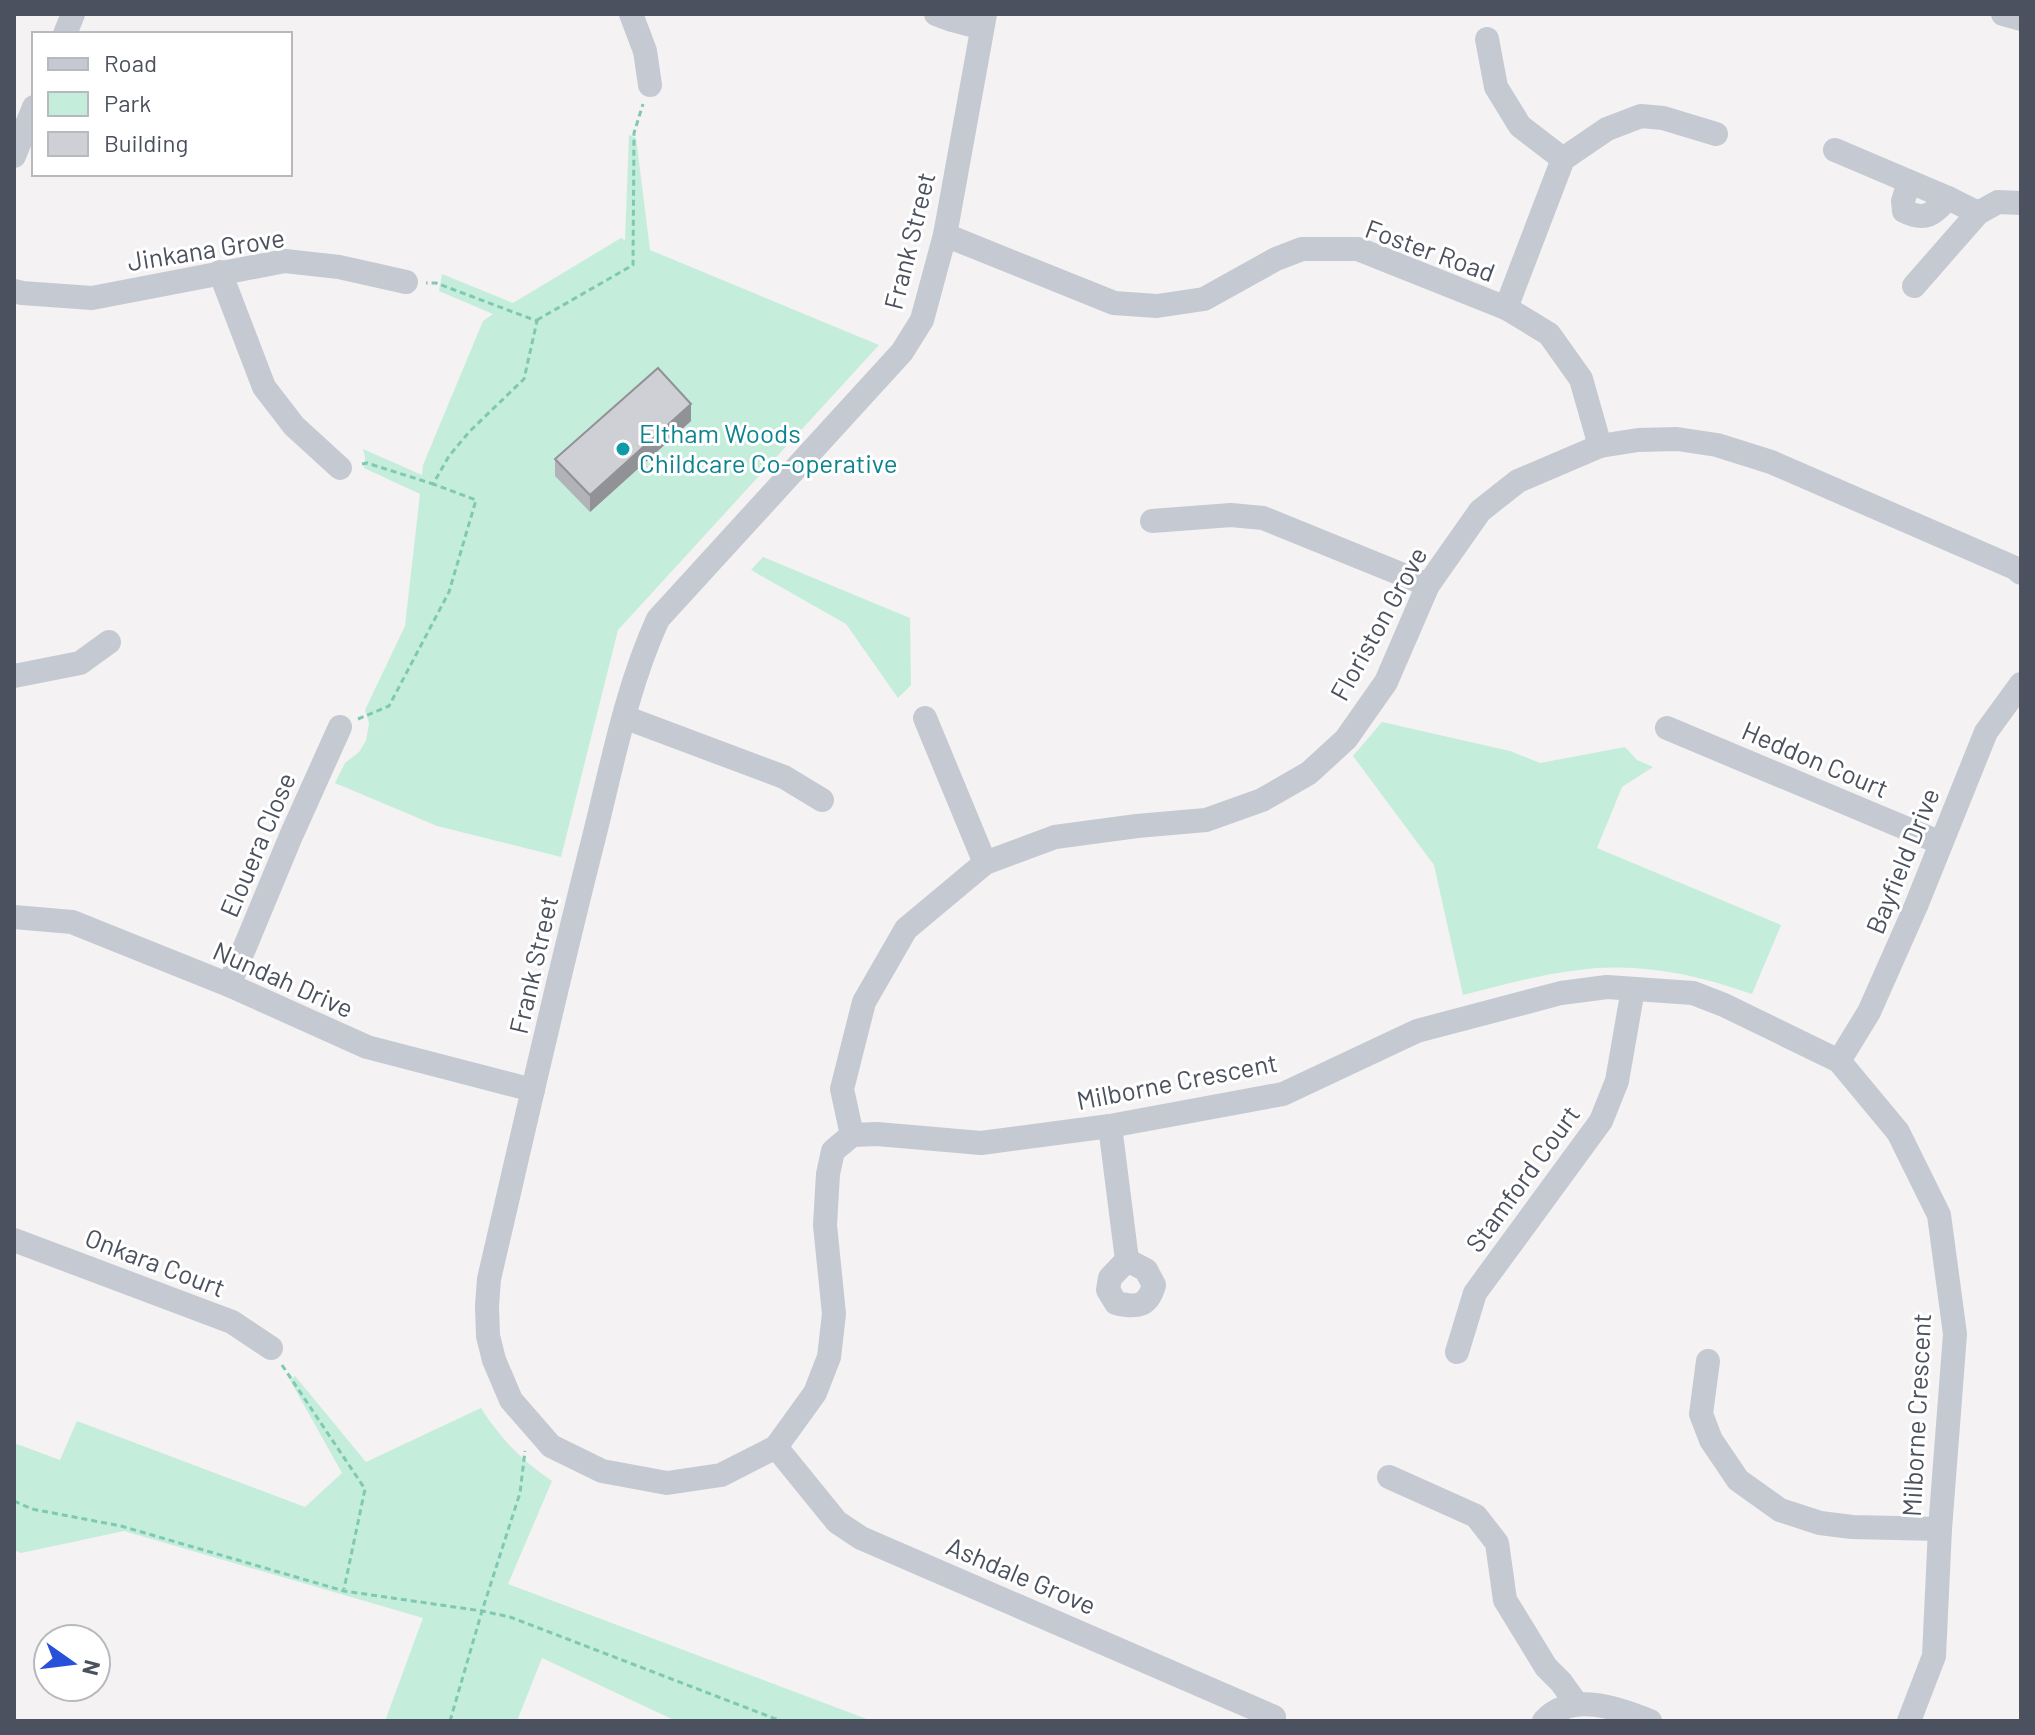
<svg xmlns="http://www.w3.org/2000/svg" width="2035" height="1735" font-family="Barlow,sans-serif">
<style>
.green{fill:#c5eddc}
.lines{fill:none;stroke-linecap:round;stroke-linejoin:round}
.path{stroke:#7fc9b3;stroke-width:3;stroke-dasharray:6 4;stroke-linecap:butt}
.minor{stroke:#c4c9d2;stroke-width:24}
.wall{fill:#b2b3b8}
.shaded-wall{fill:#919296}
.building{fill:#cfd0d6;stroke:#919296;stroke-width:2}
.culture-dot{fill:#0f9aa8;stroke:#fff;stroke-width:3}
.labels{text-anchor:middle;stroke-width:6;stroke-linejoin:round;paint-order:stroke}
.street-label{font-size:26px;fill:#4b515e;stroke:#fff}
.culture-label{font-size:26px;fill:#0d838f;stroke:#fff;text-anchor:start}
</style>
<rect width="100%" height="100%" fill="#f4f2f2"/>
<g class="green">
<path d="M629 135 636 138 650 250 879 345 618 630 561 857 437 826 335 783 345 763 359 752 366 741 369 723 365 710 405 626 420 494 364 468 365 457 363 449 422 475 423 465 483 321 493 314 439 291 442 274 513 303 621 238 625 240Z"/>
<path d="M763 557 910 618 911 685 898 698 846 624 751 570Z"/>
<path d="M1382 722 1510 751 1540 763 1625 747 1637 760 1653 767 1622 787 1597 848 1781 925 1752 994C1693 973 1633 961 1571 971 1534 976 1498 986 1463 995L1434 865 1353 756Z"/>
<path d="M295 1376 366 1462 481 1408C500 1438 522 1461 552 1481L508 1584 872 1721H676L542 1658 517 1721H385L423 1618 124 1531 21 1553 14 1550V1443L60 1460 77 1421 305 1507 342 1473 290 1380Z"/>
</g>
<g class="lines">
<g class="path">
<path d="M537 320 633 265 634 133 643 104"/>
<path d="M362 464 367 463 433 484 449 456 470 431 524 379 537 321 436 283H426"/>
<path d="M358 719 389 706 449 592 476 500 433 484"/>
<path d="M282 1365 365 1489 344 1589"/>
<path d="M14 1501 32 1509 121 1526 344 1591 482 1611 510 1617 781 1721"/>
<path d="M450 1721 482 1611 520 1493 525 1451"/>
</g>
<g class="minor">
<path d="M631 14 645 51 650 85"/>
<path d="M936 14 952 20 982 28"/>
<path d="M2003 14 2021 19"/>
<path d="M65 34 73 14"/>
<path d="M1487 39 1496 87 1520 126 1563 159"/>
<path d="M1835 150 1948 198 1978 213"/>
<path d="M14 156 34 107"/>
<path d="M1909 182 1903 201 1904 211C1926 222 1933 214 1948 198"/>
<path d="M945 235 1114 303 1157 306 1204 299 1276 259 1302 249H1358L1506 308 1549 334 1581 379 1600 446"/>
<path d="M220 272 264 387 294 426 340 468"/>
<path d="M1914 286 1978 213 1998 202 2021 203"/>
<path d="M14 291 22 293 92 298 285 261 339 267 406 282"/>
<path d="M1506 308 1563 159 1607 129 1641 116 1663 118 1716 134"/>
<path d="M1152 521 1231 515 1263 518 1428 585"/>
<path d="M14 676 80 663 109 642"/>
<path d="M624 717 784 777 822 800"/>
<path d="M925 718 985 863"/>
<path d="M1667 728 1941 843"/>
<path d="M14 917 72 922 229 985 367 1047 533 1090"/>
<path d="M229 985 291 836 340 727"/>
<path d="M1839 1061 1869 1012 1916 906 1986 732 2021 684"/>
<path d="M1110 1126 1127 1260"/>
<path d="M852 1135 833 1151 828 1174 825 1225 834 1314 829 1357 815 1393 776 1447 721 1475 667 1483 602 1471 551 1446 511 1400 494 1360 488 1336 487 1306 489 1279C523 1133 556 986 593 841 612 766 626 689 658 619L902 352 922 320 945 235 985 14"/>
<path d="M852 1135 877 1134 981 1143 1110 1126 1283 1094 1417 1031 1561 993 1607 987 1693 993 1724 1005 1839 1061 1898 1132 1939 1215 1955 1334 1940 1529 1934 1656 1909 1721"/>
<path d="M852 1135 842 1089 864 1002 906 929 985 863 1055 837 1137 826 1206 820 1262 800 1309 773 1346 739 1386 682 1428 585 1480 511 1518 481 1600 446 1638 440 1677 439 1717 445 1771 462 2015 568 2021 573"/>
<path d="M14 1240 232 1322 271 1348"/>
<path d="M1127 1260 1146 1270 1154 1285C1148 1307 1136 1308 1116 1303L1108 1290 1110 1278Z"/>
<path d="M1457 1352 1475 1293 1601 1121 1617 1081 1633 989"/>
<path d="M1708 1361 1701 1414 1711 1440 1738 1480 1780 1510 1820 1523 1852 1527 1940 1529"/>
<path d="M776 1447 837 1522 861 1538 1274 1717"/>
<path d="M1389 1477 1476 1516 1497 1543 1505 1600 1546 1667 1561 1682 1576 1703"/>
<path d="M1544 1721C1571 1691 1618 1708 1650 1721"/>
</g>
</g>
<path class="wall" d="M691 421 590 512 555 476V459Z"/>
<path class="shaded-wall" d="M691 404V421L590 512V495Z"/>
<path class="building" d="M658 368 691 404 590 495 555 459Z"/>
<circle class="culture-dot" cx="623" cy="449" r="8"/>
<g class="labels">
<g class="street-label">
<text transform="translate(910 241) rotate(-76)" y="9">Frank Street</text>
<text transform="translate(206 250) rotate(-9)" y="9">Jinkana Grove</text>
<text transform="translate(1430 251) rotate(20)" y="9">Foster Road</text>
<text transform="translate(1379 624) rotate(-61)" y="9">Floriston Grove</text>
<text transform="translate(1815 760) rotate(23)" y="9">Heddon Court</text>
<text transform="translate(258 845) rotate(-67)" y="9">Elouera Close</text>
<text transform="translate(1903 861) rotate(-68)" y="9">Bayfield Drive</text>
<text transform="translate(534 965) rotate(-77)" y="9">Frank Street</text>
<text transform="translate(283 980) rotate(24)" y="9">Nundah Drive</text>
<text transform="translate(1177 1082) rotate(-11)" y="9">Milborne Crescent</text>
<text transform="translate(1523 1179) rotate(-54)" y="9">Stamford Court</text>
<text transform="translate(155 1263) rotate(21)" y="9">Onkara Court</text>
<text transform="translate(1917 1415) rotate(-87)" y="9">Milborne Crescent</text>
<text transform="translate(1021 1576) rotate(23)" y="9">Ashdale Grove</text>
</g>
<g class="culture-label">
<text x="639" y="443">Eltham Woods<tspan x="639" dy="30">Childcare Co-operative</tspan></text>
</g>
</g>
<rect width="2035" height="1735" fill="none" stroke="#4b515e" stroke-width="32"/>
<rect x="32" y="32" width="260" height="144" fill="#ffffff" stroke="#b7b9bf" stroke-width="2"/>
<rect x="48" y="58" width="40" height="12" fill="#c4c9d2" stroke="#b7b9bf" stroke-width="2"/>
<text x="104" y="72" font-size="24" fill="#4b515e">Road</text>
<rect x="48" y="92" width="40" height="24" fill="#c5eddc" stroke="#b7b9bf" stroke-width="2"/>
<text x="104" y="112" font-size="24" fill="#4b515e">Park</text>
<rect x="48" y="132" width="40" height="24" fill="#cfd0d6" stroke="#b7b9bf" stroke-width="2"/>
<text x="104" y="152" font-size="24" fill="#4b515e">Building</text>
<g transform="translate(72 1663) rotate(104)"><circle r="38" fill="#ffffff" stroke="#b7b9bf" stroke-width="2"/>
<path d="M0-6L14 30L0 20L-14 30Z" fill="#2751d9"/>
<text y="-12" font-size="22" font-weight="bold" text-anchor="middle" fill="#4b515e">N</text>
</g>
</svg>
